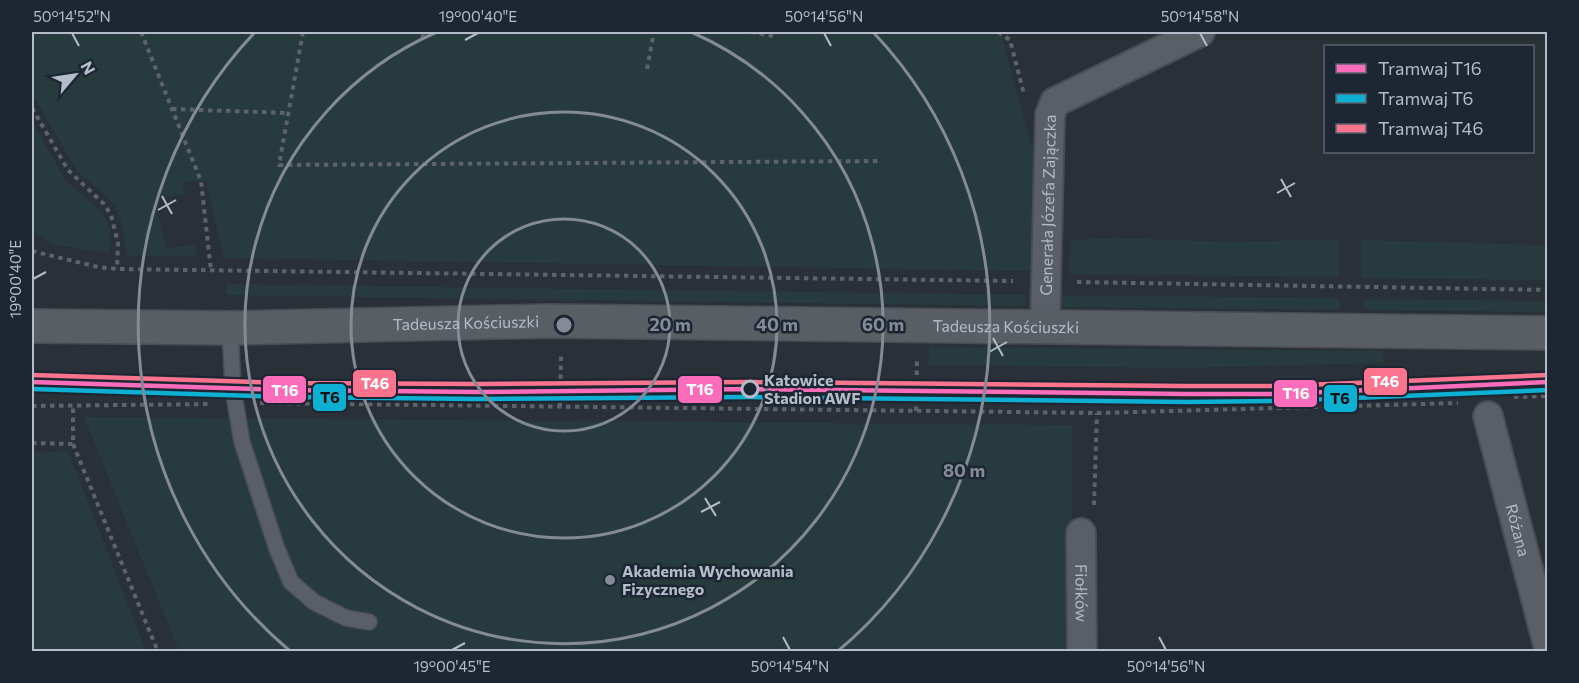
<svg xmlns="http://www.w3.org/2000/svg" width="1579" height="683" font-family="Commissioner,sans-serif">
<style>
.green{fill:#273a3e}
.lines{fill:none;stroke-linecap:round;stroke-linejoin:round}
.lane-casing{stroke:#484c53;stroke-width:18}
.street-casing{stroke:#484c53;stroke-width:32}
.secondary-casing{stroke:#484c53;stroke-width:36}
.path{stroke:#5d636a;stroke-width:4;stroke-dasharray:4.5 4.5;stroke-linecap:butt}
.lane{stroke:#5a5e66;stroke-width:15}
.street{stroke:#5a5e66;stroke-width:28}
.secondary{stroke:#595d64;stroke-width:33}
.tram-1-casing{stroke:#1d2633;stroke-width:9}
.tram-2-casing{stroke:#1d2633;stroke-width:9}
.tram-3-casing{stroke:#1d2633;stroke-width:9}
.tram-1{stroke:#fb6dba;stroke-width:4.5}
.tram-2{stroke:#0dafd3;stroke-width:4.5}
.tram-3{stroke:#fc738d;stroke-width:4.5}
.ticks{fill:none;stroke:#b4bcc9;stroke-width:2}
.ring{fill:none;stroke:#848b96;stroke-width:3}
.stop-dot{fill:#1d2633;stroke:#b4bcc9;stroke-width:3}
.poi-dot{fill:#848b96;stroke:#1d2633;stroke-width:2}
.labels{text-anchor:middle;stroke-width:5;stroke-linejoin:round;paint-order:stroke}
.street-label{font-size:16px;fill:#b4bcc9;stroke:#1d2633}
.stop-label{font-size:16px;font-weight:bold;fill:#b4bcc9;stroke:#1d2633;text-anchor:start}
.poi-label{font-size:16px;font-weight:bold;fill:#b4bcc9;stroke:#1d2633;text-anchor:start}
.centre{fill:#848b96;stroke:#1d2633;stroke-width:3}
.ring-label{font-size:18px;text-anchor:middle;font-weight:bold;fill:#848b96;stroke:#1d2633;stroke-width:5;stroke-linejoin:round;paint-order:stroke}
.line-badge{stroke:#1d2633;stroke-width:2}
.badge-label{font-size:16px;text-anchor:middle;font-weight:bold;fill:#fff}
.pale-badge-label{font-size:16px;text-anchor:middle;font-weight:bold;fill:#111}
.neatline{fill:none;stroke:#b4bcc9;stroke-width:2}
.ticks-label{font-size:15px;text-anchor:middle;fill:#b4bcc9}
</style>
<rect width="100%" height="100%" fill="#2a3038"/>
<g class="green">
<path d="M32 32H1003L1002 39 1033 150V271L224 258 206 181 183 182 184 194 155 200 166 249 195 244 197 257 127 256 123 227 116 208 105 195 77 171 32 93Z"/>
<path d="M32 121 66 181 103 213 110 230 111 247 108 253 52 244 32 230Z"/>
<path d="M1117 238 1232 242 1339 239V277L1069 274 1071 240Z"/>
<path d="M1361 240 1547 245V280L1361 278Z"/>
<path d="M226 284 1026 295 1025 306 226 295Z"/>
<path d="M1058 295 1339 298 1340 310 1058 307Z"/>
<path d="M1364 299 1547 301V312L1364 310Z"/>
<path d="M929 347 1383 351V363L1182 368 928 365Z"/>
<path d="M84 417 1072 425 1071 651H179Z"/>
<path d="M68 451 146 651H32V453Z"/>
</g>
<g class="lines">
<g class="lane-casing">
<path id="lane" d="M230 328 233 389 242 442 277 549 291 582 314 602 346 618 369 622"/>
</g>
<g class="street-casing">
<g id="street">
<path id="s1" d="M1045 327 1050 115 1055 102 1200 32"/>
<path id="s2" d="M1488 416 1548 645"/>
<path id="s3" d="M1081 533 1082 652"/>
</g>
</g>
<g class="secondary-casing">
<g id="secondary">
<path id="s4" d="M32 326 230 328 549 321 1548 333"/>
</g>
</g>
<g class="path">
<path d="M141 32 201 181 211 271"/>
<path d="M303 32 279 165 881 161"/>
<path d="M751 32 773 36"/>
<path d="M998 32 1010 40 1024 94"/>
<path d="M422 38 424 32"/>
<path d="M647 69 654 32"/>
<path d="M32 108 68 170 104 204 111 215 118 243 117 269"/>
<path d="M172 109 288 113"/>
<path d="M32 251 98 267 117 269 1013 281"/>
<path d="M1077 282 1548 290"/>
<path d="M1514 397 1548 396"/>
<path d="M260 403 1097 413 1458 403"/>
<path d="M32 406 211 404"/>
<path d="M560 406 561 356"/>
<path d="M916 411 917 360"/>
<path d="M32 443 73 444V406"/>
<path d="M73 444 158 652"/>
<path d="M1094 505 1097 413"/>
</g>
<use href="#lane" class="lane"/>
<use href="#street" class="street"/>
<use href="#secondary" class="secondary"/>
<g class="tram-1-casing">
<path id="tram-1" d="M32 382 288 390 479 392 750 389 1186 394H1280L1548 382"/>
</g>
<g class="tram-2-casing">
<path id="tram-2" d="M32 389 288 397 479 399 750 397 1186 402 1280 401 1548 390"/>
</g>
<g class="tram-3-casing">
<path id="tram-3" d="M32 375 288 383 479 384 750 382 1186 386H1280L1548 375"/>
</g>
<use href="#tram-1" class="tram-1"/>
<use href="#tram-2" class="tram-2"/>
<use href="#tram-3" class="tram-3"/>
</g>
<path class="ticks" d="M72 33 79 46M824 33 831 46M1200 33 1207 46M465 40 478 33M1281 179 1291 197M1277 193 1295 183M162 196 172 214M158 210 176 200M33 279 46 272M993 338 1003 356M989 352 1007 342M705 498 716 516M701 512 720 502M783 637 790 650M1159 637 1166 650M452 650 465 643"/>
<g class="ring">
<circle cx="564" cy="325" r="106"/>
<circle cx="564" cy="325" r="213"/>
<path d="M691 32A319 319 0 1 1 437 32"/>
<path d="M290 651A426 426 0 0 1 255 32M873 32A426 426 0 0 1 838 651"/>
</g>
<circle class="stop-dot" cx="750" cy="389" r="8"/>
<circle class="poi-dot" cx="610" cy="580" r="6"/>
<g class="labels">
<g class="street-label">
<text dy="6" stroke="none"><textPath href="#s1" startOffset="122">Generała Józefa Zajączka</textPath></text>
<text dy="6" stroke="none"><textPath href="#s4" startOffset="434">Tadeusza Kościuszki</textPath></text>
<text dy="6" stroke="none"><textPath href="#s4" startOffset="974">Tadeusza Kościuszki</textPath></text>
<text dy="6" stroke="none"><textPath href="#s2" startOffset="118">Różana</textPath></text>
<text dy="6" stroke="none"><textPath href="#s3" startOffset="60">Fiołków</textPath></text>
</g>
<g class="stop-label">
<text x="764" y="386">Katowice<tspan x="764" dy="18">Stadion AWF</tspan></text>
</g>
<g class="poi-label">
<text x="622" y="577">Akademia Wychowania<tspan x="622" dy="18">Fizycznego</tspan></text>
</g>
</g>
<circle cx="564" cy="325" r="9" class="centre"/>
<g class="ring-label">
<text x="670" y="331">20 m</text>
<text x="777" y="331">40 m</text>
<text x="883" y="331">60 m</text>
<text x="964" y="477">80 m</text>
</g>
<g class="line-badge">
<rect x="1363" y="367" width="45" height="29" rx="6" fill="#fc738d"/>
<rect x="352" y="369" width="45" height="29" rx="6" fill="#fc738d"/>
<rect x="677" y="375" width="46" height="29" rx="6" fill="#fb6dba"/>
<rect x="262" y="375" width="45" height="29" rx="6" fill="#fb6dba"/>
<rect x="1273" y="379" width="45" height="29" rx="6" fill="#fb6dba"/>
<rect x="312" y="383" width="35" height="29" rx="6" fill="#0dafd3"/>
<rect x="1323" y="384" width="35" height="29" rx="6" fill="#0dafd3"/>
</g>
<g class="badge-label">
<text x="1385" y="387">T46</text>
<text x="375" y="389">T46</text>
<text x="700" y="395">T16</text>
<text x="285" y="396">T16</text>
<text x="1296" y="399">T16</text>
</g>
<g class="pale-badge-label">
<text x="330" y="403">T6</text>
<text x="1340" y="404">T6</text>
</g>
<rect width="1579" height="683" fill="none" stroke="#1d2633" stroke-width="66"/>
<rect x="1324" y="45" width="210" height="108" fill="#1d2633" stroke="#59626f" stroke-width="1.5"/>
<rect x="1336" y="64" width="30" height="9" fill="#fb6dba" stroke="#59626f" stroke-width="1.5"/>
<text x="1378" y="75" font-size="18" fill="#b4bcc9">Tramwaj T16</text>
<rect x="1336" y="94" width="30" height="9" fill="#0dafd3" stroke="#59626f" stroke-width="1.5"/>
<text x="1378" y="105" font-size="18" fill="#b4bcc9">Tramwaj T6</text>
<rect x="1336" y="124" width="30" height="9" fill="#fc738d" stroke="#59626f" stroke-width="1.5"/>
<text x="1378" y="135" font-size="18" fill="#b4bcc9">Tramwaj T46</text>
<g transform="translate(75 75) rotate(61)" stroke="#1d2633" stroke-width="4.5" paint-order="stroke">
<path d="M0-4.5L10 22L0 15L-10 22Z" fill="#b4bcc9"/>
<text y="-9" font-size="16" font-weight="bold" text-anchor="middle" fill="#b4bcc9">N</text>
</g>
<rect x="33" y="33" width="1513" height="617" class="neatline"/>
<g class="ticks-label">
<text x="72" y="22">50°14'52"N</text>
<text x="478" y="22">19°00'40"E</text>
<text x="824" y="22">50°14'56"N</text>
<text x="1200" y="22">50°14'58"N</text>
<text transform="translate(16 279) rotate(-90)" y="5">19°00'40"E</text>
<text x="452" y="672">19°00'45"E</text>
<text x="790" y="672">50°14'54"N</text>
<text x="1166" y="672">50°14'56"N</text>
</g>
</svg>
